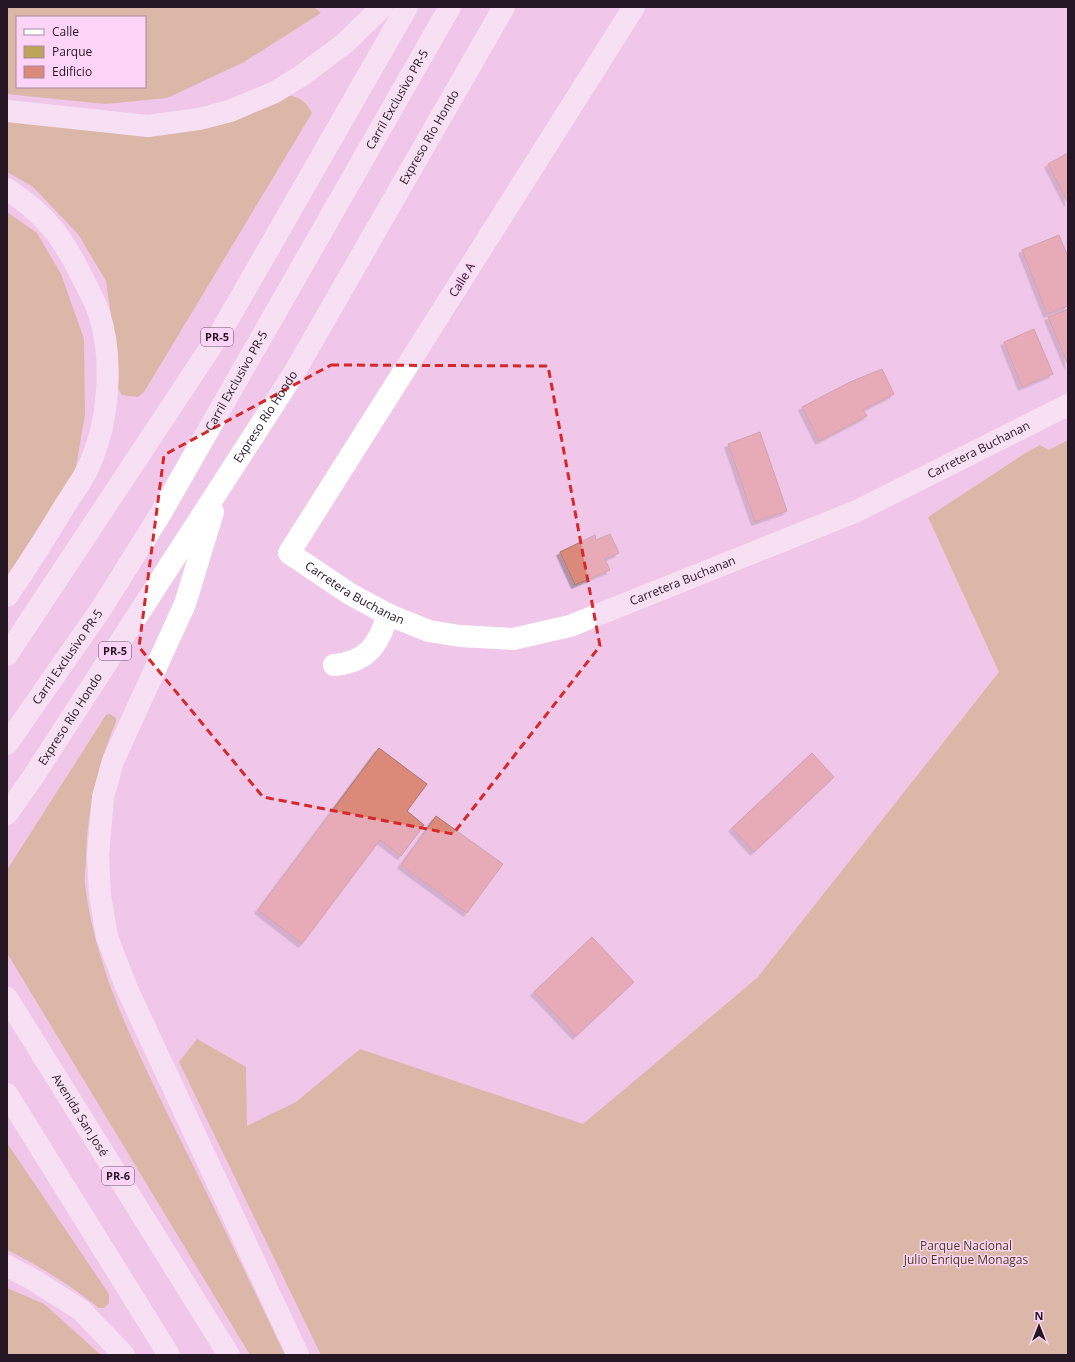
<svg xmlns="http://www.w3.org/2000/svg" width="1075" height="1362" font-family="'Open Sans',sans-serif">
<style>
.green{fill:#bea457;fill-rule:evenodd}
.building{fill:#db8a7a;stroke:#a9776d;filter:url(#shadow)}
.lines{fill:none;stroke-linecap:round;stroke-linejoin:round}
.minor{stroke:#fff;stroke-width:22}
.major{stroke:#fff;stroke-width:22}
.highway{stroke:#fff;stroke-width:22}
.marked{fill:none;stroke:#d62828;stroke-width:3;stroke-dasharray:8 5;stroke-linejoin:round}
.labels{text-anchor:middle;stroke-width:3;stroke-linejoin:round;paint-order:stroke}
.shield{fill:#fdd4f7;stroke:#665063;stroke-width:1}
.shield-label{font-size:11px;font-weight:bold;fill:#261724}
.street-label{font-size:12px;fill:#261724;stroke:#fdd4f7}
.park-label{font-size:12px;fill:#483d1a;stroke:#fdd4f7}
</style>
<defs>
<filter id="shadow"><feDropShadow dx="-3.5" dy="3.5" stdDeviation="0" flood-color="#0004"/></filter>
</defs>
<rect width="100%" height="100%" fill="#f0c7e9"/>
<g class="green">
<path d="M7 7H314L321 13 244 62 167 98 105 104 7 94ZM17 17H145V87H17Z"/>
<path d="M289 95C301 98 306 102 312 113L144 392 138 397 122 395 118 389 116 350 106 281 78 234 32 186 7 172V119L116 131Z"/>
<path d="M7 212 37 233 61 274 84 339 85 415 75 472 7 576Z"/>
<path d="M1068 440V1355H321L179 1062 197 1039 246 1067 247 1126 296 1102 360 1049 583 1124 757 978 999 672 928 517 1024 454 1040 445 1049 450Z"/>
<path d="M110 714 116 718V722C97 766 87 811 86 858 86 867 84 877 85 885 96 974 138 1052 176 1131 213 1205 249 1280 285 1355H250L7 953V870L106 715Z"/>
<path d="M7 1143 109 1294V1303L104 1308H99C70 1285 40 1266 7 1250Z"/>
<path d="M7 1288 44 1304 101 1355H7Z"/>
</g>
<g class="building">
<path d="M1068 153V203L1048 164Z"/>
<path d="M1059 235 1068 257V306L1047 314 1022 250Z"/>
<path d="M1068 309V365L1048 317Z"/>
<path d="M1034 329 1053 374 1022 387 1004 342Z"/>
<path d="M882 369 894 394 863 410 867 416 819 441 802 407 850 382Z"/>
<path d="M760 432 787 511 755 522 728 444Z"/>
<path d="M610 534 619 553 605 559 610 570 575 585 560 552 595 535 596 540Z"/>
<path d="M379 748 427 784 407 811 424 825 401 856 380 840 302 944 258 910Z"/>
<path d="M812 753 834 777 754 852 732 828Z"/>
<path d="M436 816 503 864 467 913 401 865Z"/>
<path d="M592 937 634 982 576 1036 534 992Z"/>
</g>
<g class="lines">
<g class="minor">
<path id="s1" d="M634 7 289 553 350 594 389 615 429 631 460 636 513 639 570 626 857 511 1068 405"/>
<path d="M334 665C368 662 379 644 388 614"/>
</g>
<g class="major">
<path id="s2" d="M7 998 229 1355"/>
<path d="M7 1094 169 1355"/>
</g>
<g class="highway">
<path d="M7 111 148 126 199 119 230 111 275 92 301 76 345 43 382 7"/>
<path d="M7 189C46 215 62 236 82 277 88 289 95 301 99 313 114 360 109 423 88 468 82 481 72 494 64 507 46 537 27 567 7 596"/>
<path d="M213 512 185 604 113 761 103 797 98 855 100 895 107 937 127 989 298 1355"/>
<path d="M7 655 222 330 407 7"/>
<path id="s3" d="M7 744 101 609 161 513 450 7"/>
<path id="s4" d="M7 814 33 777 294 373 504 7"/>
<path d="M7 1266 32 1279 81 1310 124 1355"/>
</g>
</g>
<path d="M0 0H1075V1362H0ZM331 365 548 366 600 646 453 834 263 797 139 647 164 455Z" fill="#f0c7e9" fill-opacity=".55" fill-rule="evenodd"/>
<path class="marked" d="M331 365 548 366 600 646 453 834 263 797 139 647 164 455Z"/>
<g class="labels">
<g class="shield">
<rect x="201" y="328" width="32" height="18" rx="3"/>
<rect x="99" y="642" width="32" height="18" rx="3"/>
<rect x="102" y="1167" width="32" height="18" rx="3"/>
</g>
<g class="shield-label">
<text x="217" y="341">PR-5</text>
<text x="115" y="655">PR-5</text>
<text x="118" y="1180">PR-6</text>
</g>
<g class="street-label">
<text dy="4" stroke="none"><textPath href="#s3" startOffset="754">Carril Exclusivo PR-5</textPath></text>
<text dy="4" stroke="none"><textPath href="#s4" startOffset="798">Expreso Río Hondo</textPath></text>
<text transform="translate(462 280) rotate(-58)" y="4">Calle A</text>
<text dy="4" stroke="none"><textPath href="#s3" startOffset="430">Carril Exclusivo PR-5</textPath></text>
<text dy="4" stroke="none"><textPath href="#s4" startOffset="474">Expreso Río Hondo</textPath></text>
<text dy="4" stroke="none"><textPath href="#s1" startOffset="1395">Carretera Buchanan</textPath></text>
<text dy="4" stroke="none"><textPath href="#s1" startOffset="1071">Carretera Buchanan</textPath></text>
<text dy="4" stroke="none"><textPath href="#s1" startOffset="723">Carretera Buchanan</textPath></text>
<text dy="4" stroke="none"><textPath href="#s3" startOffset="106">Carril Exclusivo PR-5</textPath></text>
<text dy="4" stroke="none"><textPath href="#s4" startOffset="114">Expreso Río Hondo</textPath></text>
<text dy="4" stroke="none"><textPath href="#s2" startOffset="138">Avenida San José</textPath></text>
</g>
<g class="park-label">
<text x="966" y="1250">Parque Nacional<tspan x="966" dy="14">Julio Enrique Monagas</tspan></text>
</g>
</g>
<rect width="1075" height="1362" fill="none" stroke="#261724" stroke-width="16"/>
<rect x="16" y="16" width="130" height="72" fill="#fdd4f7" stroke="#a788a3"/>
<rect x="24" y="29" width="20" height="6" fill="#ffffff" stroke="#a788a3"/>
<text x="52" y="36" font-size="12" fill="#261724">Calle</text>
<rect x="24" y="46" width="20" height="12" fill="#bea457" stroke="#a788a3"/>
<text x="52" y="56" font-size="12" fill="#261724">Parque</text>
<rect x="24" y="66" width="20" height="12" fill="#db8a7a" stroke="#a788a3"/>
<text x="52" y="76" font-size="12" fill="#261724">Edificio</text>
<g transform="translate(1039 1326)" stroke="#fdd4f7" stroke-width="3" paint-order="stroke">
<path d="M0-3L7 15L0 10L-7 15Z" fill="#261724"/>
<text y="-6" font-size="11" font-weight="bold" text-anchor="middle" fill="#261724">N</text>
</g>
</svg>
